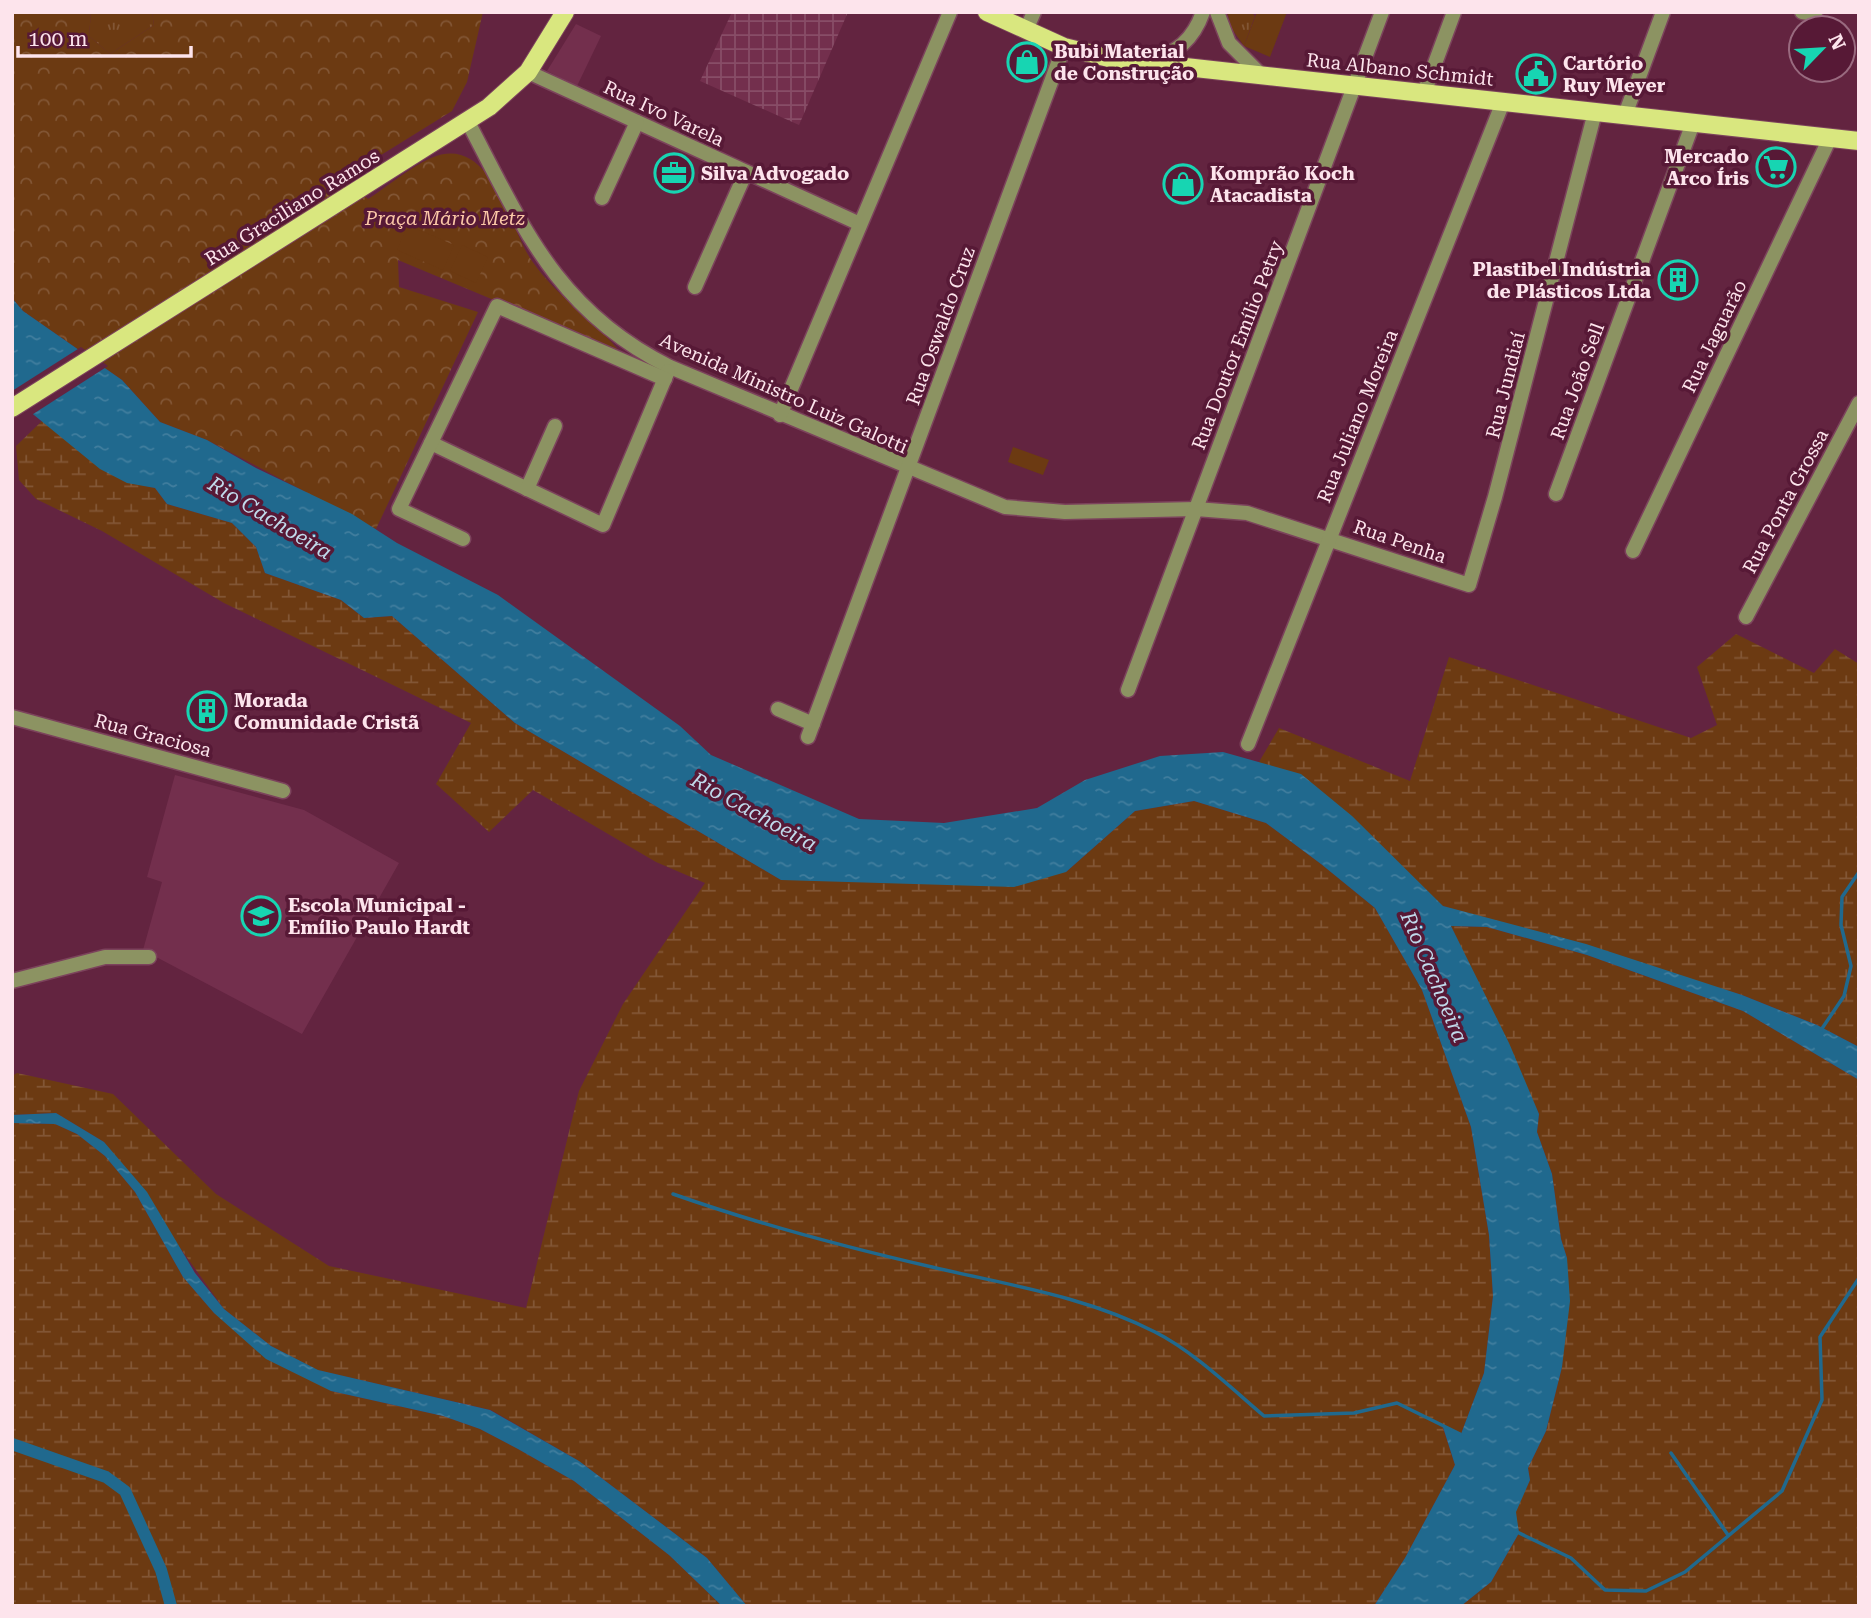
<svg xmlns="http://www.w3.org/2000/svg" width="1871" height="1618" font-family="'Roboto Serif',serif">
<style>
.built{fill:#732f4d}
.industrial{fill:url(#industrial-grid)}
.grass{fill:url(#grass-tufts)}
.forest{fill:url(#forest-crowns)}
.wetland{fill:url(#wetland-marsh)}
.garden{fill:#6c3a12}
.water{fill:url(#water-ripples)}
.pier{fill:#632440}
.lines{fill:none;stroke-linecap:round;stroke-linejoin:round}
.stream{stroke:#20698e;stroke-width:3.5}
.canal{stroke:#20698e;stroke-width:12}
.minor-casing{stroke:#7c435c;stroke-width:17}
.major-casing{stroke:#7c435c;stroke-width:20}
.minor{stroke:#8c9362;stroke-width:14}
.major{stroke:#d9e77f;stroke-width:18}
.labels{text-anchor:middle;stroke-width:7;stroke-linejoin:round;paint-order:stroke}
.poi-label{font-size:19px;font-weight:bold;fill:#fde4ec;stroke:#571936;text-anchor:start}
.street-label{font-size:19px;fill:#fde4ec;stroke:#571936}
.park-label{font-size:19px;font-style:italic;fill:#fbc8a7;stroke:#571936}
.water-label{font-size:21px;font-style:italic;fill:#c0daeb;stroke:#571936}
</style>
<defs>
<pattern id="industrial-grid" width="8" height="8" patternUnits="userSpaceOnUse" patternTransform="scale(1.75)"><rect width="8" height="8" fill="#732f4d"/><path d="M0 4h8M4 0v8" fill="none" stroke="#884d67"/></pattern>
<pattern id="grass-tufts" width="24" height="20" patternUnits="userSpaceOnUse" patternTransform="scale(1.75)"><rect width="24" height="20" fill="#6c3a12"/><path d="M3 7l-1-3M5 7V3M7 7l1-3M15 17l-1-3M17 17v-4M19 17l1-3" fill="none" stroke="#825635"/></pattern>
<pattern id="forest-crowns" width="20" height="18" patternUnits="userSpaceOnUse" patternTransform="scale(1.75)"><rect width="20" height="18" fill="#6c3a12"/><path d="M2 6a3 3 0 1 1 6 0M12 15a3 3 0 1 1 6 0" fill="none" stroke="#825635"/></pattern>
<pattern id="wetland-marsh" width="20" height="14" patternUnits="userSpaceOnUse" patternTransform="scale(1.75)"><rect width="20" height="14" fill="#6c3a12"/><path d="M1 5h8M5 5V1M11 12h8M15 12V8" fill="none" stroke="#825635"/></pattern>
<pattern id="water-ripples" width="26" height="14" patternUnits="userSpaceOnUse" patternTransform="scale(1.75)"><rect width="26" height="14" fill="#20698e"/><path d="M2 4q2-2 4 0t4 0M15 11q2-2 4 0t4 0" fill="none" stroke="#417e9e"/></pattern>
</defs>
<rect width="100%" height="100%" fill="#632440"/>
<g class="built">
<path d="M576 24 601 36 577 86 547 71Z"/>
<path d="M175 775 304 810 399 863 302 1034 143 950 162 882 147 877Z"/>
</g>
<path class="industrial" d="M732 12H848L799 125 700 81Z"/>
<g class="grass">
<path d="M91 12H152L154 25 110 54 89 36Z"/>
<path d="M1227 12H1251L1255 16 1244 46 1232 29Z"/>
</g>
<path class="forest" d="M12 12H91L89 36 110 54 154 25 152 12H483L467 82 452 111 344 178 368 199C388 186 409 168 431 158 491 132 508 226 532 261 557 297 594 320 621 353L398 260 399 287 478 312 376 529 207 440 160 422 122 380 23 311 12 298Z"/>
<g class="wetland">
<path d="M43 420C82 453 103 479 155 488L167 504 232 523 256 547 265 573 341 600 364 618 392 616 515 723 781 880 1066 872 1135 811 1194 801 1266 823 1321 864 1375 908 1422 990 1471 1127 1489 1235 1493 1296 1484 1373 1461 1434 1442 1425 1455 1465 1405 1558 1374 1606H747L707 1558 579 1461 491 1410 317 1370 271 1346 224 1309 104 1142 56 1113 12 1115V1076L17 1073 113 1094 216 1194 329 1266 526 1308 579 1091 623 1004 705 883 656 862 533 790 489 832 436 784 471 723 224 603 102 531 36 499 19 480 16 446Z"/>
<path d="M1736 634 1814 673 1835 649 1859 664V1047L1817 1025 1742 995 1443 906 1259 762 1279 728 1410 781 1449 657 1691 738 1717 725 1697 667Z"/>
<path d="M1451 926 1487 927 1587 955 1743 1011 1859 1080V1606H1461L1491 1582 1519 1533 1515 1512 1530 1480 1528 1468 1546 1431 1562 1367 1567 1258 1561 1239 1552 1174 1537 1132 1539 1114Z"/>
<path d="M12 1123 55 1124 77 1134 105 1156 135 1192 183 1277 214 1313 331 1391 443 1416 480 1429 518 1449 574 1481 669 1555 722 1606H12Z"/>
</g>
<g class="garden">
<path d="M1257 12H1287L1270 57 1244 46Z"/>
<path d="M408 225 454 245 443 270 397 250Z"/>
<path d="M462 245 488 257 476 283 450 271Z"/>
<path d="M1013 447 1049 460 1043 475 1008 462Z"/>
</g>
<g class="water">
<path d="M12 298 23 311 122 380 160 422 207 440 256 468 352 514 397 543 498 595 680 726 711 755 859 819 944 823 1037 808 1085 780 1160 756 1223 752 1301 774 1352 816 1443 906 1586 944 1742 995 1817 1025 1859 1047V1080L1743 1011 1587 955 1487 927 1451 926 1509 1043 1539 1114 1537 1132 1552 1174 1561 1239 1567 1258 1570 1301 1562 1367 1546 1431 1528 1468 1530 1480 1516 1512 1519 1533 1491 1582 1461 1606H1374L1405 1558 1455 1465 1442 1424 1461 1434 1484 1373 1493 1296 1489 1235 1471 1127 1422 990 1375 908 1321 864 1266 823 1194 801 1135 811 1066 872 1014 887 781 880 515 723 392 616 364 618 341 600 265 573 256 547 232 523 167 504 155 488 127 483 100 469 12 397Z"/>
<path d="M56 1113 104 1142 147 1192 195 1273 224 1309 271 1346 318 1370 490 1410 579 1461 707 1558 747 1606H722L669 1555 574 1481 518 1449 480 1429 443 1416 331 1391 266 1359 214 1313 183 1277 135 1192 105 1156 77 1134 55 1124 12 1123V1115Z"/>
</g>
<path class="pier" d="M81 347 108 366 30 416 12 402V391Z"/>
<g class="lines">
<g class="stream">
<path d="M1821 1030 1844 996 1851 966 1841 925 1842 897 1859 872"/>
<path d="M673 1194C758 1224 845 1247 932 1267 1008 1285 1085 1296 1155 1332 1193 1351 1232 1389 1264 1416L1354 1413 1397 1403 1460 1434"/>
<path d="M1671 1453 1728 1535"/>
<path d="M1515 1531 1571 1558 1605 1590 1646 1591 1685 1572 1782 1491 1822 1400 1820 1337 1859 1278"/>
</g>
<path class="canal" d="M12 1444 106 1477 125 1491 161 1570 171 1606"/>
<g class="minor-casing">
<g id="minor">
<path d="M1217 12 1229 43 1261 75"/>
<path d="M1802 12 1815 14"/>
<path d="M1026 30 1034 12"/>
<path d="M1149 61C1177 53 1193 40 1203 12"/>
<path d="M528 72 860 224"/>
<path d="M1424 93 1454 12"/>
<path d="M1625 115 1663 12"/>
<path d="M468 122C523 227 557 311 670 367L1005 507 1065 512 1196 509 1247 513 1469 585 1495 497 1595 112"/>
<path d="M602 198 637 122"/>
<path d="M695 287 746 172"/>
<path d="M780 415 950 12"/>
<path d="M431 443 603 525 668 371"/>
<path d="M527 489 555 426"/>
<path d="M1556 494 1693 123"/>
<path d="M463 539 399 509 497 306 665 379"/>
<path d="M1633 551 1830 138"/>
<path d="M1746 617 1859 403"/>
<path d="M1128 690 1382 12"/>
<path d="M778 709 813 724"/>
<path d="M12 717 283 791"/>
<path d="M808 737 1064 47"/>
<path d="M1248 744 1503 102"/>
<path d="M12 981 105 957H149"/>
</g>
</g>
<g class="major-casing">
<g id="major">
<path d="M987 12 1064 47 1113 59 1859 141"/>
<path d="M12 408 489 107 528 72 565 12"/>
</g>
</g>
<use href="#minor" class="minor"/>
<use href="#major" class="major"/>
</g>
<defs>
<g id="shop-ring" transform="scale(2.0125)"><circle r="9.5" fill="#571936" stroke="#17d5b2" stroke-width="1.5"/><path d="M-5-2.5h2.3a2.7 3.5 0 0 1 5.4 0H5L5.5 6h-11ZM-1.5-2.5h3a1.5 2.3 0 0 0-3 0Z" fill="#17d5b2"/></g>
<g id="civic-ring" transform="scale(2.0125)"><circle r="9.5" fill="#571936" stroke="#17d5b2" stroke-width="1.5"/><path d="M-.6-6.5H3V-4.5H.6V-3L4-1V1h2V6H-6V1h2V-1L-.6-3ZM-1.2 2.5V6h2.4V2.5Z" fill="#17d5b2"/></g>
<g id="supermarket-ring" transform="scale(2.0125)"><circle r="9.5" fill="#571936" stroke="#17d5b2" stroke-width="1.5"/><path d="M-6-5.5h2.5l.6 2H6L4.5 2H-2.5L-4.4-4H-6ZM-1.5 3.2a1.3 1.3 0 1 0 .1 0ZM3 3.2a1.3 1.3 0 1 0 .1 0Z" fill="#17d5b2"/></g>
<g id="office-ring" transform="scale(2.0125)"><circle r="9.5" fill="#571936" stroke="#17d5b2" stroke-width="1.5"/><path d="M-6-3h4V-5.5h4V-3h4V5H-6ZM-1-4.5V-3h2v-1.5ZM-6 0V1H6V0Z" fill="#17d5b2"/></g>
<g id="building-ring" transform="scale(2.0125)"><circle r="9.5" fill="#571936" stroke="#17d5b2" stroke-width="1.5"/><path d="M-4-6H4V6H1V3H-1V6H-4ZM-2.5-4.3h1.7v1.8h-1.7ZM.8-4.3h1.7v1.8H.8ZM-2.5-1h1.7V.8h-1.7ZM.8-1h1.7V.8H.8Z" fill="#17d5b2"/></g>
<g id="school-ring" transform="scale(2.0125)"><circle r="9.5" fill="#571936" stroke="#17d5b2" stroke-width="1.5"/><path d="M0-5L7-2L0 1L-7-2ZM-4 1L0 2.5L4 1V4Q0 6-4 4Z" fill="#17d5b2"/></g>
</defs>
<g fill-rule="evenodd">
<use href="#shop-ring" x="1027" y="62"/>
<use href="#civic-ring" x="1536" y="74"/>
<use href="#supermarket-ring" x="1776" y="167"/>
<use href="#office-ring" x="674" y="173"/>
<use href="#shop-ring" x="1183" y="184"/>
<use href="#building-ring" x="1678" y="280"/>
<use href="#building-ring" x="207" y="711"/>
<use href="#school-ring" x="261" y="916"/>
</g>
<g class="labels">
<g class="poi-label">
<text x="1054" y="58">Bubi Material<tspan x="1054" dy="22">de Construção</tspan></text>
<text x="1563" y="70">Cartório<tspan x="1563" dy="22">Ruy Meyer</tspan></text>
<text x="1749" y="163" text-anchor="end">Mercado<tspan x="1749" dy="22">Arco Íris</tspan></text>
<text x="701" y="180">Silva Advogado</text>
<text x="1210" y="180">Komprão Koch<tspan x="1210" dy="22">Atacadista</tspan></text>
<text x="1651" y="276" text-anchor="end">Plastibel Indústria<tspan x="1651" dy="22">de Plásticos Ltda</tspan></text>
<text x="234" y="707">Morada<tspan x="234" dy="22">Comunidade Cristã</tspan></text>
<text x="288" y="912">Escola Municipal -<tspan x="288" dy="22">Emílio Paulo Hardt</tspan></text>
</g>
<g class="street-label">
<text transform="translate(1400 69) rotate(6)" y="7">Rua Albano Schmidt</text>
<text transform="translate(664 113) rotate(25)" y="7">Rua Ivo Varela</text>
<text transform="translate(292 207) rotate(-32)" y="7">Rua Graciliano Ramos</text>
<text transform="translate(940 326) rotate(-70)" y="7">Rua Oswaldo Cruz</text>
<text transform="translate(1714 336) rotate(-64)" y="7">Rua Jaguarão</text>
<text transform="translate(1237 345) rotate(-69)" y="7">Rua Doutor Emílio Petry</text>
<text transform="translate(1577 381) rotate(-70)" y="7">Rua João Sell</text>
<text transform="translate(1505 385) rotate(-76)" y="7">Rua Jundiaí</text>
<text transform="translate(784 393) rotate(24)" y="7">Avenida Ministro Luiz Galotti</text>
<text transform="translate(1357 416) rotate(-68)" y="7">Rua Juliano Moreira</text>
<text transform="translate(1785 501) rotate(-62)" y="7">Rua Ponta Grossa</text>
<text transform="translate(1400 541) rotate(19)" y="7">Rua Penha</text>
<text transform="translate(153 735) rotate(15)" y="7">Rua Graciosa</text>
</g>
<g class="park-label">
<text x="445" y="225">Praça Mário Metz</text>
</g>
<g class="water-label">
<text transform="translate(270 518) rotate(31)" y="7">Rio Cachoeira</text>
<text transform="translate(754 812) rotate(29)" y="7">Rio Cachoeira</text>
<text transform="translate(1434 977) rotate(67)" y="7">Rio Cachoeira</text>
</g>
</g>
<rect width="1871" height="1618" fill="none" stroke="#fde4ec" stroke-width="28"/>
<g transform="translate(1822 49) rotate(65)"><circle r="33" fill="#571936" stroke="#996a7f" stroke-width="2"/>
<path d="M0-5L12 26L0 18L-12 26Z" fill="#17d5b2"/>
<text y="-10" font-size="19" font-weight="bold" text-anchor="middle" fill="#fde4ec">N</text>
</g>
<path d="M18 46v10h173v-10" fill="none" stroke="#fde4ec" stroke-width="3.5"/>
<text x="28" y="46" font-size="21" fill="#fde4ec" stroke="#571936" stroke-width="5" paint-order="stroke">100 m</text>
</svg>
